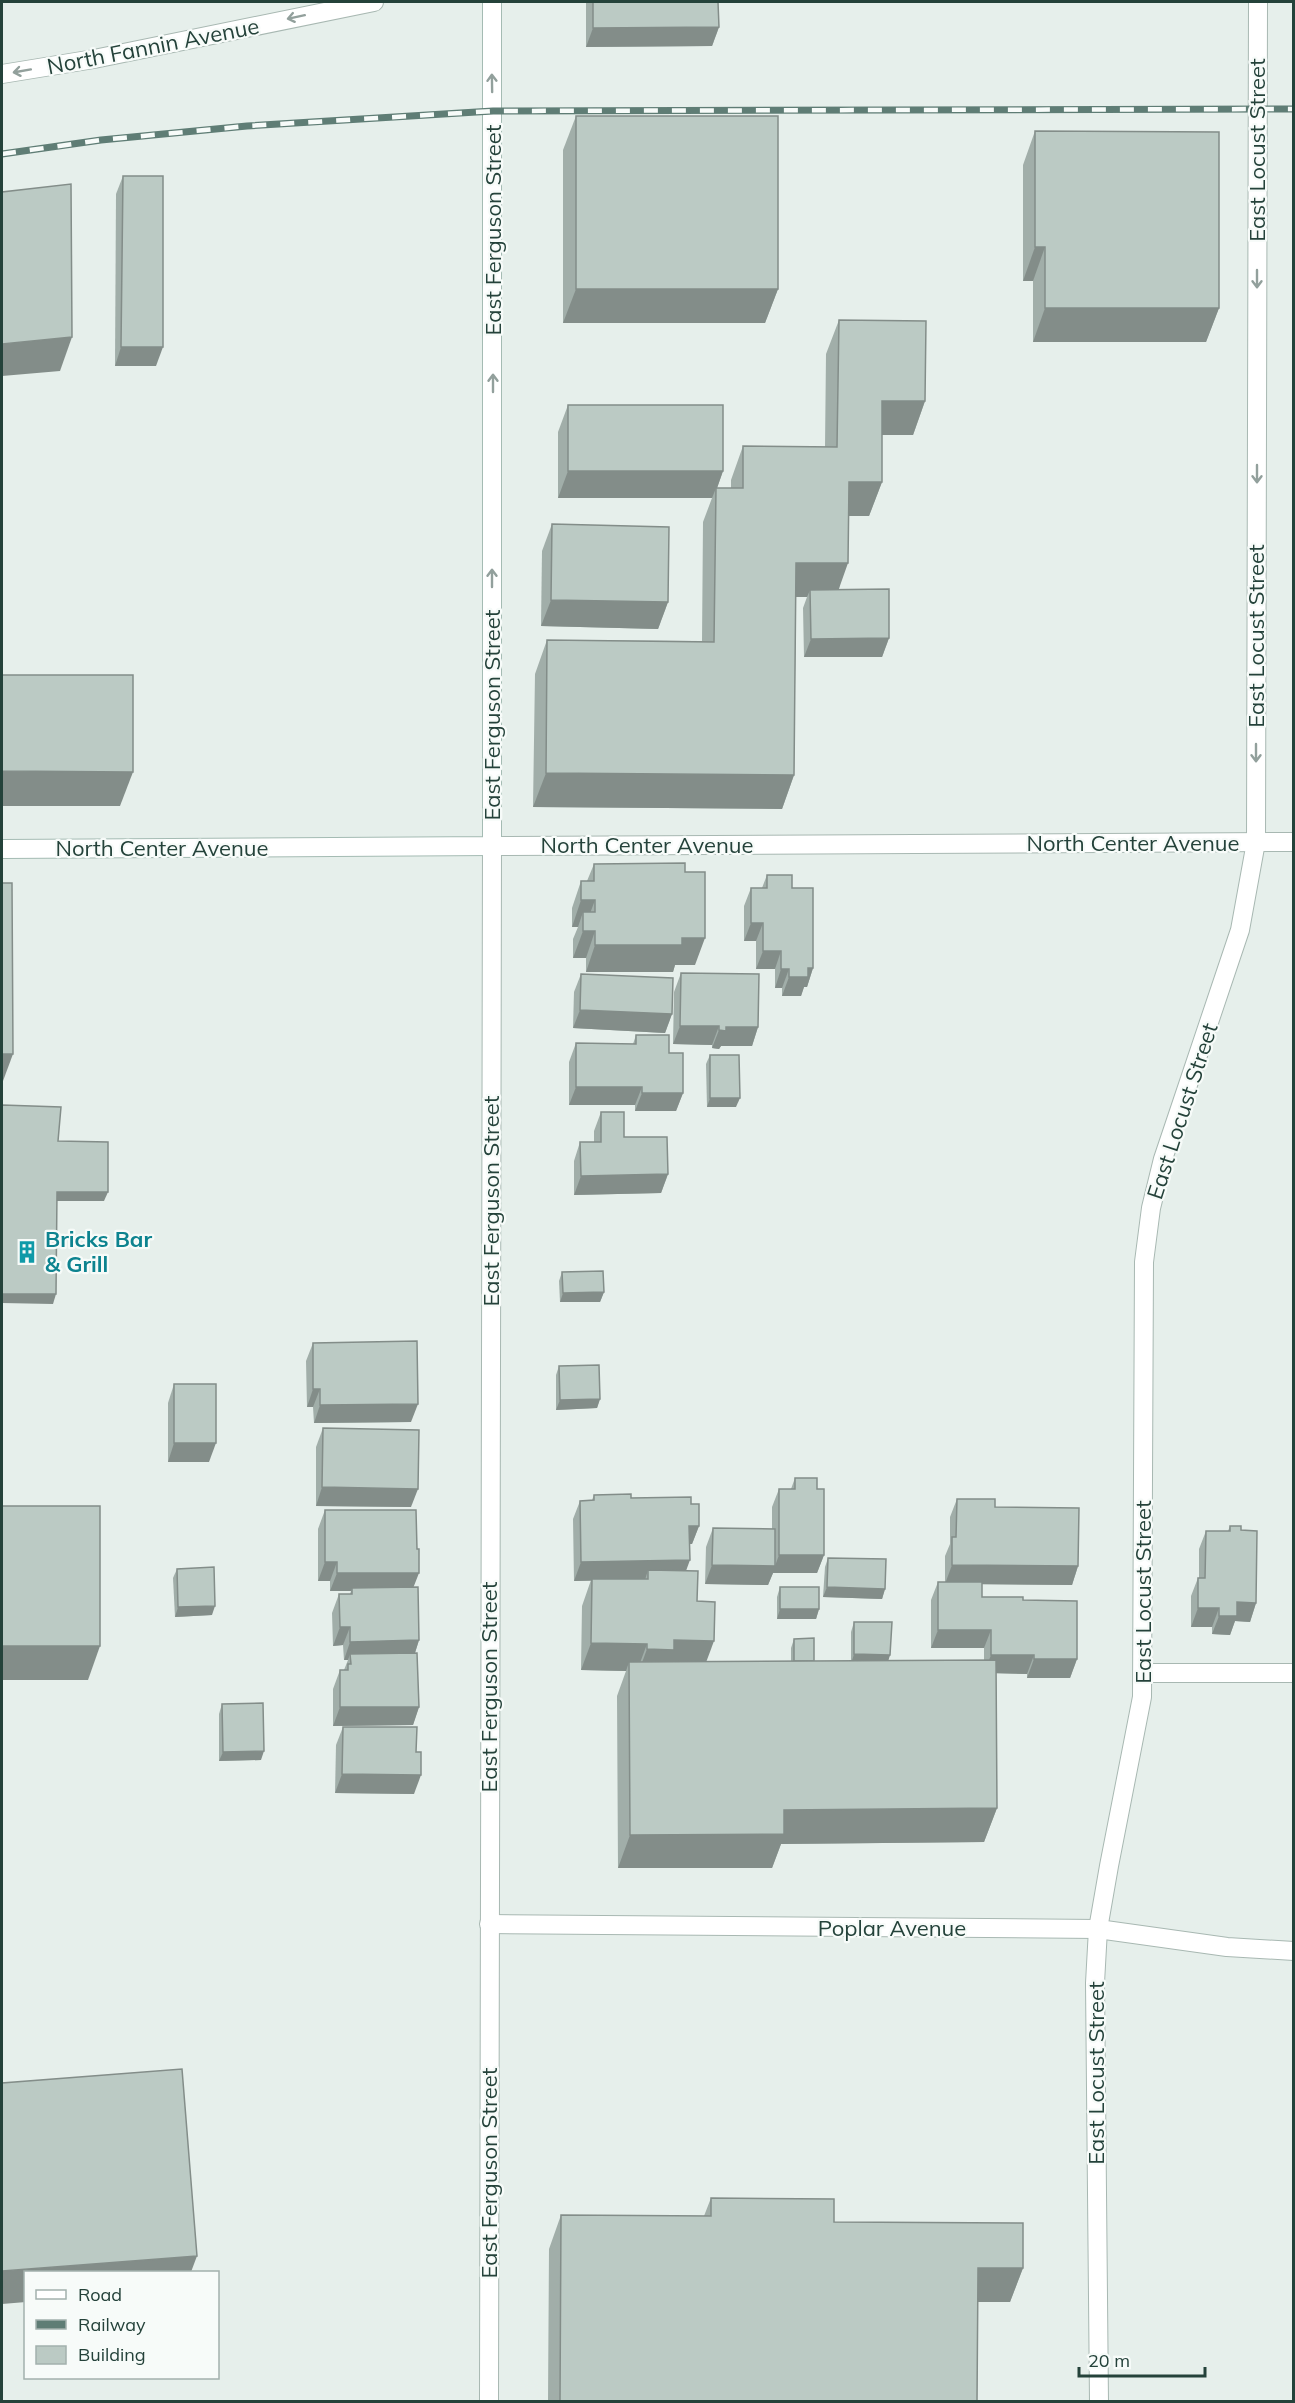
<svg xmlns="http://www.w3.org/2000/svg" width="1295" height="2403" font-family="Mulish,sans-serif">
<style>
.lines{fill:none;stroke-linecap:round;stroke-linejoin:round}
.street-casing{stroke:#a8b8b2;stroke-width:20}
.secondary-casing{stroke:#a4bbb3;stroke-width:20}
.street{stroke:#fff;stroke-width:18}
.secondary{stroke:#fff;stroke-width:18}
.rail-casing{stroke:#5f7d75;stroke-width:7}
.rail{stroke:#f7fbf9;stroke-width:4.5;stroke-dasharray:14;stroke-linecap:butt}
.wall{fill:#a1aea9}
.shaded-wall{fill:#838d89}
.building{fill:#bbcac4;stroke:#838d89;stroke-width:1.5}
.oneway{stroke:#92a09c}
.labels{text-anchor:middle;stroke-width:4.5;stroke-linejoin:round;paint-order:stroke}
.street-label{font-size:22px;fill:#24423a;stroke:#f7fbf9}
.culture-label{font-size:22px;font-weight:bold;fill:#0d838f;stroke:#f7fbf9;text-anchor:start}
</style>
<rect width="100%" height="100%" fill="#e6efeb"/>
<g class="lines">
<g class="street-casing">
<g id="street">
<path d="M2 74 94 59 374 2"/>
<path d="M1144 1673H1294"/>
<path d="M489 1924 1098 1929 1227 1947 1294 1951"/>
<path d="M489 2402 492 846 1294 842"/>
<path d="M1099 2402 1095 1983 1098 1929 1109 1866 1142 1697 1144 1262 1151 1208 1163 1159 1240 930 1256 842 1258 2"/>
</g>
</g>
<g class="secondary-casing">
<path id="secondary" d="M2 849 492 846V2"/>
</g>
<use href="#street" class="street"/>
<use href="#secondary" class="secondary"/>
<g class="rail-casing">
<path id="rail" d="M2 154 101 140 247 126 493 111 1294 109"/>
</g>
<use href="#rail" class="rail"/>
</g>
<g class="wall">
<path d="M586 2H718L719 27 712 46 586 47Z"/>
<path d="M576 116 778 289 765 323H563V150Z"/>
<path d="M1035 131 1219 308 1206 342H1033V281H1023V165Z"/>
<path d="M123 176 156 366H115L116 194Z"/>
<path d="M839 320 925 401 913 435H882V482L869 516H849L839 589 889 638 882 657H804L803 608 807 597H796L794 775 782 809 533 807 535 674 547 640 702 641 703 522 712 498H558V432L568 405 723 471 717 488H731V480L743 446 825 447 826 354Z"/>
<path d="M552 524 668 602 658 629 541 626 542 551Z"/>
<path d="M594 864 685 872 695 965H675L673 972H586V958H573V939L578 927H572V908L581 881H587Z"/>
<path d="M767 875 792 888 813 968 807 987H804L801 996H782V988H775V969H756V941H744V906L751 888H762Z"/>
<path d="M681 973 758 1027 752 1046H721L719 1049 712 1048V1045L673 1044 674 992Z"/>
<path d="M581 974 672 1014 665 1033 573 1028 574 992Z"/>
<path d="M636 1035 669 1053 683 1093 676 1111H635V1105H569V1062L576 1043 633 1044Z"/>
<path d="M710 1055 736 1107H707L706 1064Z"/>
<path d="M601 1112 624 1137 668 1174 661 1193 574 1195V1161L580 1142H594V1131Z"/>
<path d="M562 1272 604 1292 600 1302H560L559 1281Z"/>
<path d="M313 1343 411 1422 314 1423 313 1407H307L306 1361Z"/>
<path d="M559 1366 600 1399 597 1408 556 1410V1375Z"/>
<path d="M174 1384 209 1462H168V1403Z"/>
<path d="M323 1428 411 1507 316 1506V1447Z"/>
<path d="M795 1478 817 1489 824 1555 817 1573H773L768 1585 705 1584 706 1547 713 1528 772 1529V1507L779 1489H791Z"/>
<path d="M594 1495 691 1504 699 1526 692 1544H690L686 1570 697 1601 706 1661H791V1648L794 1639 814 1661H851V1632L854 1622 890 1655 888 1660H984V1648H931V1600L938 1582H945V1556L950 1544V1517L957 1499 995 1507 1078 1566 1072 1585 982 1584V1597L1023 1600 1077 1659 1070 1678H1027V1674L996 1673 997 1808 984 1842 781 1844 772 1868H618L617 1696 626 1671 581 1670 582 1606 591 1580 574 1581 573 1519 580 1501 592 1500Z"/>
<path d="M325 1510 413 1587 419 1640 415 1653 419 1707 413 1725 333 1726V1689L340 1670H344L348 1660H344L343 1645 333 1646 332 1613 339 1594H350L351 1591H330V1581H318V1529Z"/>
<path d="M1230 1526 1241 1530 1256 1603 1250 1622 1235 1621 1230 1635 1212 1634V1627H1191V1596L1198 1578H1199V1549L1206 1531H1228Z"/>
<path d="M828 1558 885 1589 882 1599 823 1597 825 1567Z"/>
<path d="M177 1569 212 1615 175 1617 173 1578Z"/>
<path d="M780 1587 819 1609 816 1619H777V1597Z"/>
<path d="M222 1704 261 1760 219 1761V1714Z"/>
<path d="M343 1727 414 1794 335 1793 336 1745Z"/>
<path d="M711 2198 834 2222 1023 2268 1010 2302H978L977 2402H548L549 2249 561 2215 704 2216Z"/>
</g>
<g class="shaded-wall">
<path d="M719 27 712 46 586 47 593 28Z"/>
<path d="M1035 247H1045L1033 281H1023Z"/>
<path d="M576 289H778L765 323H563Z"/>
<path d="M1045 308H1219L1206 342H1033Z"/>
<path d="M72 337 60 371 2 376V344Z"/>
<path d="M121 347H163L156 366H115Z"/>
<path d="M882 401H925L913 435H870Z"/>
<path d="M568 471H723L716 491V488L712 498H558Z"/>
<path d="M849 482H882L869 516H837Z"/>
<path d="M796 563H848L836 597 810 590 807 597H784Z"/>
<path d="M551 600 668 602 658 629 541 626Z"/>
<path d="M889 638 882 657H804L811 639Z"/>
<path d="M2 771 133 772 120 806H2Z"/>
<path d="M546 773 794 775 782 809 533 807Z"/>
<path d="M581 900H595L585 927 583 912 578 927H572Z"/>
<path d="M751 923H763L756 941H744Z"/>
<path d="M583 931H595L586 958H573Z"/>
<path d="M682 938H705L695 965H675L673 972H586L595 945Z"/>
<path d="M763 951H781L775 969H756Z"/>
<path d="M808 968H813L807 987H804L801 996H782L789 977Z"/>
<path d="M781 969H789L782 988H775Z"/>
<path d="M580 1010 672 1014 665 1033 573 1028Z"/>
<path d="M680 1026H719L712 1045 673 1044Z"/>
<path d="M726 1027H758L752 1046H721L719 1049 712 1048 719 1030Z"/>
<path d="M2 1054H13L3 1081H2Z"/>
<path d="M576 1087H642L635 1105H569Z"/>
<path d="M642 1093H683L676 1111H635Z"/>
<path d="M710 1098H740L736 1107H707Z"/>
<path d="M668 1174 661 1193 574 1195 581 1176Z"/>
<path d="M57 1192H108L104 1201H53Z"/>
<path d="M604 1292 600 1302H560L563 1293Z"/>
<path d="M2 1294H56L53 1304 2 1303Z"/>
<path d="M313 1389H320L313 1407H307Z"/>
<path d="M600 1399 597 1408 556 1410 560 1400Z"/>
<path d="M418 1404 411 1422 314 1423 320 1405Z"/>
<path d="M174 1443H216L209 1462H168Z"/>
<path d="M322 1487 418 1489 411 1507 316 1506Z"/>
<path d="M689 1526H699L692 1544H682Z"/>
<path d="M779 1555H824L817 1573H773L768 1585 705 1584 712 1565 775 1566Z"/>
<path d="M690 1560 683 1579 648 1570 645 1580 574 1581 581 1562Z"/>
<path d="M325 1562H337L330 1581H318Z"/>
<path d="M952 1565 1078 1566 1072 1585 945 1584Z"/>
<path d="M337 1573H419L412 1591 352 1588 351 1591H330Z"/>
<path d="M827 1587 885 1589 882 1599 823 1597Z"/>
<path d="M1237 1602 1256 1603 1250 1622 1235 1621 1230 1635 1212 1634 1219 1616Z"/>
<path d="M215 1606 212 1615 175 1617 178 1607Z"/>
<path d="M1198 1608H1219L1212 1627H1191Z"/>
<path d="M780 1609H819L816 1619H777Z"/>
<path d="M340 1627H350L343 1645 333 1646Z"/>
<path d="M938 1630H991L984 1648H931Z"/>
<path d="M419 1640 413 1659 350 1654 348 1660H344L350 1642Z"/>
<path d="M674 1640 714 1641 704 1668 637 1676 647 1649Z"/>
<path d="M591 1643 647 1644 637 1671 629 1662 626 1671 581 1670Z"/>
<path d="M2 1646H100L88 1680H2Z"/>
<path d="M854 1654 890 1655 887 1665 851 1664Z"/>
<path d="M991 1655H1034L1027 1674 984 1673Z"/>
<path d="M1034 1659H1077L1070 1678H1027Z"/>
<path d="M340 1707H419L413 1725 333 1726Z"/>
<path d="M264 1751 261 1760 219 1761 223 1752Z"/>
<path d="M342 1774 421 1775 414 1794 335 1793Z"/>
<path d="M997 1808 984 1842 781 1844 772 1868H618L630 1835 784 1810Z"/>
<path d="M197 2256 191 2272H26V2302L2 2304V2271Z"/>
<path d="M978 2268H1023L1010 2302H966Z"/>
</g>
<g class="building">
<path d="M593 2H718L719 27 593 28Z"/>
<rect x="576" y="116" width="202" height="173"/>
<path d="M1035 131 1219 132V308H1045V247H1035Z"/>
<path d="M123 176H163V347H121Z"/>
<path d="M71 184 72 337 2 344V192Z"/>
<path d="M839 320 926 321 925 401H882V482H849L848 563H796L794 775 546 773 547 640 714 642 716 488H743V446L837 447Z"/>
<rect x="568" y="405" width="155" height="66"/>
<path d="M552 524 669 527 668 602 551 600Z"/>
<path d="M889 589V638L811 639 810 590Z"/>
<path d="M2 675H133V772L2 771Z"/>
<path d="M685 863V872H705V938H682V945H595V931H583V912H595V900H581V881H594V864Z"/>
<path d="M767 875H792V888H813V968H808V977H789V969H781V951H763V923H751V888H767Z"/>
<path d="M2 883H12L13 1054H2Z"/>
<path d="M681 973 759 974 758 1027H726V1031L719 1030V1026H680Z"/>
<path d="M581 974 673 978 672 1014 580 1010Z"/>
<path d="M636 1035H669V1053H683V1093H642V1087H576V1043L636 1044Z"/>
<path d="M710 1055H739L740 1098H710Z"/>
<path d="M2 1105 61 1107 58 1141 108 1142V1192H57L56 1294H2Z"/>
<path d="M601 1112H624V1137H667L668 1174 581 1176 580 1142H601Z"/>
<path d="M603 1271 604 1292 563 1293 562 1272Z"/>
<path d="M417 1341 418 1404 320 1405V1389H313V1343Z"/>
<path d="M599 1365 600 1399 560 1400 559 1366Z"/>
<rect x="174" y="1384" width="42" height="59"/>
<path d="M323 1428 419 1430 418 1489 322 1487Z"/>
<path d="M795 1478H817V1489H824V1555H779V1489H795Z"/>
<path d="M631 1494V1498L691 1497V1504H699V1526H689L690 1560 581 1562 580 1501 594 1500V1495Z"/>
<path d="M957 1499H995V1507L1079 1508 1078 1566 952 1565V1537H956Z"/>
<rect x="2" y="1506" width="98" height="140"/>
<path d="M325 1510H416L417 1549H419V1573H337V1562H325Z"/>
<path d="M1230 1526H1241V1530L1257 1531 1256 1603 1237 1602V1616H1219V1608H1198V1578H1205L1206 1531H1230Z"/>
<path d="M713 1528 775 1529V1566L712 1565Z"/>
<path d="M828 1558 886 1559 885 1589 827 1587Z"/>
<path d="M214 1567 215 1606 178 1607 177 1569Z"/>
<path d="M648 1570 698 1571 697 1601 715 1602 714 1641 674 1640V1650L647 1649V1644L591 1643 592 1579H648Z"/>
<path d="M938 1582H982V1597H1023V1600L1077 1601V1659H1034V1655H991V1630H938Z"/>
<path d="M418 1587 419 1640 350 1642V1627H340L339 1594H352V1588Z"/>
<rect x="780" y="1587" width="39" height="22"/>
<path d="M854 1622H892L890 1655 854 1654Z"/>
<path d="M814 1638V1661H794V1639Z"/>
<path d="M417 1653 419 1707H340V1670H348V1664H351L350 1654Z"/>
<path d="M996 1660 997 1808 784 1810V1834L630 1835 629 1662Z"/>
<path d="M263 1703 264 1751 223 1752 222 1704Z"/>
<path d="M343 1727H417L416 1752H421V1775L342 1774Z"/>
<path d="M182 2069 197 2256 2 2271V2083Z"/>
<path d="M711 2198 834 2199V2222L1023 2223V2268H978L977 2402H560L561 2215 711 2216Z"/>
</g>
<defs><path id="oneway-shaft" d="M-6 0H5M1.5-3L5.5 0L1.5 3" fill="none" stroke-width="1.6" stroke-linecap="round" stroke-linejoin="round" transform="scale(1.5)"/></defs>
<g class="oneway">
<use href="#oneway-shaft" transform="translate(296 17) rotate(168)"/>
<use href="#oneway-shaft" transform="translate(22 71) rotate(170)"/>
<use href="#oneway-shaft" transform="translate(492 83) rotate(-91)"/>
<use href="#oneway-shaft" transform="translate(1257 279) rotate(90)"/>
<use href="#oneway-shaft" transform="translate(493 383) rotate(-90)"/>
<use href="#oneway-shaft" transform="translate(1257 474) rotate(90)"/>
<use href="#oneway-shaft" transform="translate(492 578) rotate(-90)"/>
<use href="#oneway-shaft" transform="translate(1256 753) rotate(90)"/>
</g>
<defs>
<g id="building-bare" transform="scale(1.8)"><path d="M-4-6H4V6H1V3H-1V6H-4ZM-2.5-4.3h1.7v1.8h-1.7ZM.8-4.3h1.7v1.8H.8ZM-2.5-1h1.7V.8h-1.7ZM.8-1h1.7V.8H.8Z" fill="#0f9aa8" stroke="#f7fbf9" stroke-width="2.5" paint-order="stroke"/></g>
</defs>
<g fill-rule="evenodd">
<use href="#building-bare" x="27" y="1252"/>
</g>
<g class="labels">
<g class="street-label">
<text transform="translate(153 46) rotate(-11)" y="8">North Fannin Avenue</text>
<text transform="translate(1257 150) rotate(-90)" y="8">East Locust Street</text>
<text transform="translate(493 230) rotate(-90)" y="8">East Ferguson Street</text>
<text transform="translate(1256 636) rotate(-90)" y="8">East Locust Street</text>
<text transform="translate(492 715) rotate(-90)" y="8">East Ferguson Street</text>
<text x="1133" y="851">North Center Avenue</text>
<text x="647" y="853">North Center Avenue</text>
<text x="162" y="856">North Center Avenue</text>
<text transform="translate(1182 1111) rotate(-72)" y="8">East Locust Street</text>
<text transform="translate(491 1201) rotate(-90)" y="8">East Ferguson Street</text>
<text transform="translate(1143 1592) rotate(-90)" y="8">East Locust Street</text>
<text transform="translate(489 1687) rotate(-90)" y="8">East Ferguson Street</text>
<text x="892" y="1936">Poplar Avenue</text>
<text transform="translate(1096 2073) rotate(-90)" y="8">East Locust Street</text>
<text transform="translate(489 2173) rotate(-90)" y="8">East Ferguson Street</text>
</g>
<g class="culture-label">
<text x="45" y="1247">Bricks Bar<tspan x="45" dy="25">&amp; Grill</tspan></text>
</g>
</g>
<rect width="1295" height="2403" fill="none" stroke="#24423a" stroke-width="6"/>
<rect x="24" y="2271" width="195" height="108" fill="#f7fbf9" stroke="#a3b1ad" stroke-width="1.5"/>
<rect x="36" y="2290" width="30" height="9" fill="#ffffff" stroke="#a3b1ad" stroke-width="1.5"/>
<text x="78" y="2301" font-size="18" fill="#24423a">Road</text>
<rect x="36" y="2320" width="30" height="9" fill="#5f7d75" stroke="#a3b1ad" stroke-width="1.5"/>
<text x="78" y="2331" font-size="18" fill="#24423a">Railway</text>
<rect x="36" y="2346" width="30" height="18" fill="#bbcac4" stroke="#a3b1ad" stroke-width="1.5"/>
<text x="78" y="2361" font-size="18" fill="#24423a">Building</text>
<path d="M1079 2367v9h126v-9" fill="none" stroke="#24423a" stroke-width="3"/>
<text x="1088" y="2367" font-size="18" fill="#24423a" stroke="#f7fbf9" stroke-width="4.5" paint-order="stroke">20 m</text>
</svg>
